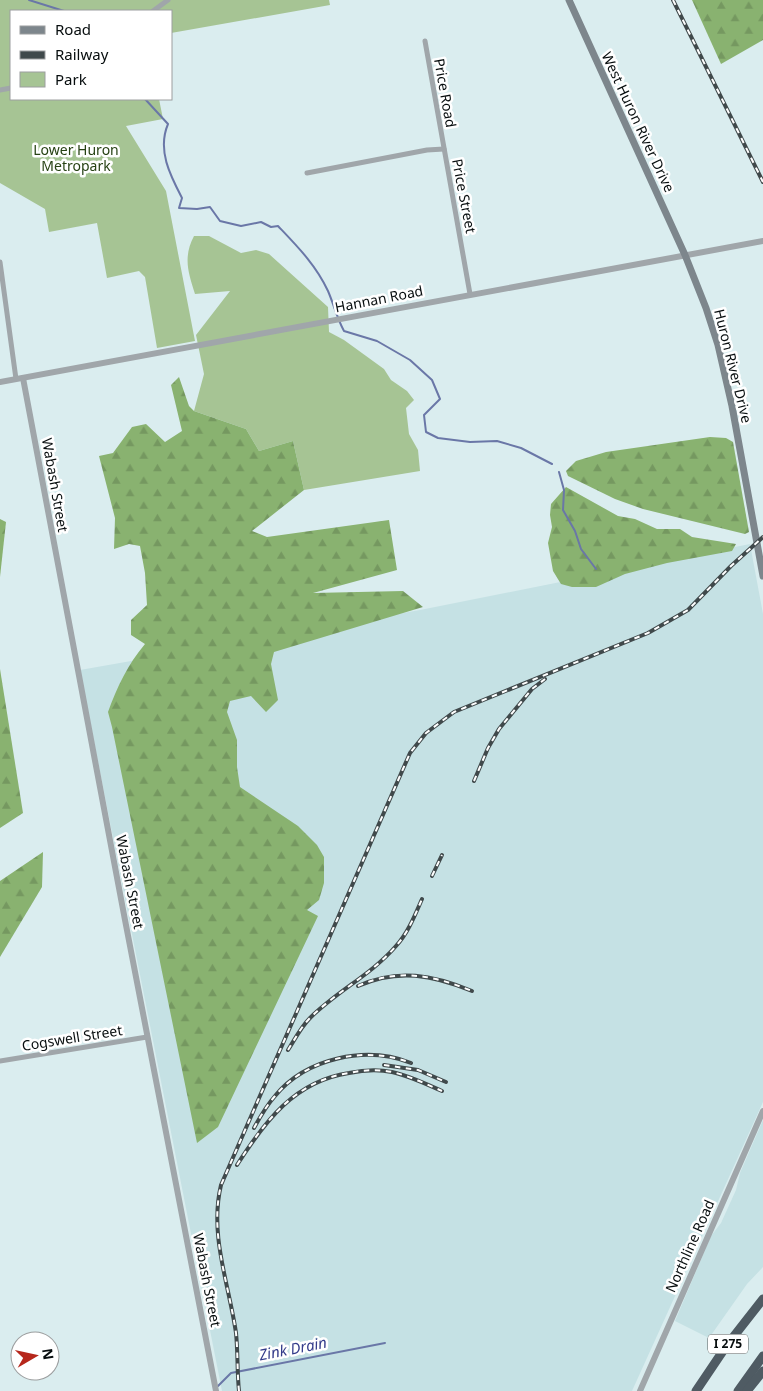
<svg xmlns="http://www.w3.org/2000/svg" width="763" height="1391" font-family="'Noto Sans',sans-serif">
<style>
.built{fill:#c5e1e4}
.green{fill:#a6c494}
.forest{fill:url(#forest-firs)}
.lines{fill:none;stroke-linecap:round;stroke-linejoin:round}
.stream{stroke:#6a77a7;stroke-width:2}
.minor{stroke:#a0a6aa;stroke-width:5}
.tertiary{stroke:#a0a6aa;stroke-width:6}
.secondary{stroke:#7d868c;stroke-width:7}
.motorway{stroke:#4f5b63;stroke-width:9}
.rail-casing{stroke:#40494b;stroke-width:4}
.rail{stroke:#fff;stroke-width:2;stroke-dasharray:5.5;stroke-linecap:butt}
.labels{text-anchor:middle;stroke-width:5;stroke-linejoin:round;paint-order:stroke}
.shield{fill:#fff;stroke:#515656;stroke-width:1}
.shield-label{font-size:12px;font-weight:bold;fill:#070d0e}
.street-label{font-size:14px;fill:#070d0e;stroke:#fff}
.park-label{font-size:14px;fill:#274214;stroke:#fff}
.water-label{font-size:15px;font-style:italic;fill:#333b8a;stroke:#fff}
</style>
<defs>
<pattern id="forest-firs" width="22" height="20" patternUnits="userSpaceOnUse" patternTransform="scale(1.25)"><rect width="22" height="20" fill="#89b270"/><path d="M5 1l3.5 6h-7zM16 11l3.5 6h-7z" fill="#759860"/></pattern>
</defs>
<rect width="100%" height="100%" fill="#daedef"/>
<g class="built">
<path d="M750 544 763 614V1102L632 1391H222L80 670 420 610Z"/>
<path d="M763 1120V1267L747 1284 709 1338 675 1321 711 1236 721 1223 736 1190 740 1173Z"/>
</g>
<g class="green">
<path d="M0 0H329L330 5 171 33V11H11V99H159L163 119 126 126 166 191 195 341 157 348 145 277 139 271 107 278 97 223 49 232 45 209 0 183Z"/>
<path d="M194 236H209L241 253 256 250 269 254 328 307 329 332 344 340 384 369 391 380 407 391 414 400 406 408 409 434 418 450 420 471 304 490 293 441 259 451 246 429 194 411 204 374 196 335 230 291 195 294C188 272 183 257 194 236Z"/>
</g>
<g class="forest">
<path d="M692 0H763V40L721 64Z"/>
<path d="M179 377 189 406 194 411 246 429 259 451 293 441 304 490 252 531 267 537 389 520 397 570 313 593 403 591 423 607 274 652 271 664 278 700 266 712 251 696 230 701 227 712 237 740V767L240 787 298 826 317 845 324 857V883L319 900 307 910 318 916 218 1127 197 1143 112 727 108 712C117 687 128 664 145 644L131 635V620L147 605 145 573 140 546 129 544 114 549 115 518 99 456 113 453 132 427 146 424 165 442 182 431 171 385Z"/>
<path d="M710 437 726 438 733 442 749 532 745 534 643 509 615 499 568 476 566 471 576 461 606 452Z"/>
<path d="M566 487 618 516 635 519 657 529H680L692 537 736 544 732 551 667 563 625 574 596 587H572L561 584 553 571 548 543 552 527 550 515 551 504Z"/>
<path d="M0 519 6 522 0 577Z"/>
<path d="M0 669 23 813 0 828Z"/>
<path d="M43 852 42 887 0 957V881Z"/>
</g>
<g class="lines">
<g class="stream">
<path d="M29 0 64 11"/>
<path d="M145 99 168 124C157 150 170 175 182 198L179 208 197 209 210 207 220 221 241 226 261 222 271 227 278 226C297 246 316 265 328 291 334 305 337 318 344 331L377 341 410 360 432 380 440 399 424 415 426 432 438 438 470 442 497 441 521 448 552 464"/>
<path d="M559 472 564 490 563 510 575 531 581 549 596 569"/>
<path d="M218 1386 231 1373 385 1343"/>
</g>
<g class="minor">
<path d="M153 11 168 0"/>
<path d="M425 41 470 294"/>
<path d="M0 90 11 88"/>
<path d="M307 173 427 150 444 149"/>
<path d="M0 262 16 379"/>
<path d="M0 1061 147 1037"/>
</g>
<g class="tertiary">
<path d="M23 378 125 920 216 1391"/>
<path d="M0 382 763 241"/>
<path d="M640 1391 763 1111"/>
</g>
<path class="secondary" d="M569 0 685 255 706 308 718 345 732 406 763 576"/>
<g class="motorway">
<path d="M696 1391 727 1345 763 1299"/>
<path d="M738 1391 763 1356"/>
<path d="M747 1391 763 1371"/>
</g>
<g class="rail-casing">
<g id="rail">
<path d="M673 0 763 182"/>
<path d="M474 781 488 748 499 729 532 689 545 679"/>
<path d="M432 876 442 855"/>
<path d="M358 986C398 968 433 975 472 991"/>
<path d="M288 1050C295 1039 301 1027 310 1018 337 991 371 975 396 946 408 933 415 915 422 899"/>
<path d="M384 1065 418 1070 446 1082"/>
<path d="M254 1128C260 1117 267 1105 275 1096 306 1058 366 1045 411 1063"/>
<path d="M237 1165C265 1121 295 1081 349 1073 363 1070 378 1069 392 1072 410 1076 426 1084 442 1091"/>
<path d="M239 1391C237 1372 238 1352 236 1333 229 1284 209 1235 221 1185L410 753 426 733 454 712 648 633 688 610 731 566 763 537"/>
</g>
</g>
<use href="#rail" class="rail"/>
</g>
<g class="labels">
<rect class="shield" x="708" y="1334.5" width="40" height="19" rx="4"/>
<g class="shield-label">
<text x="728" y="1348">I 275</text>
</g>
<g class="street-label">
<text transform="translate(445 93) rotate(80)" y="5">Price Road</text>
<text transform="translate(638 122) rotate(65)" y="5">West Huron River Drive</text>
<text transform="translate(464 196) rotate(79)" y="5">Price Street</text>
<text transform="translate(379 299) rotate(-11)" y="5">Hannan Road</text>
<text transform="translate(733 366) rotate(76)" y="5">Huron River Drive</text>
<text transform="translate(55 485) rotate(80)" y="5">Wabash Street</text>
<text transform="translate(130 882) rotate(79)" y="5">Wabash Street</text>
<text transform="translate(72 1038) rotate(-9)" y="5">Cogswell Street</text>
<text transform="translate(690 1246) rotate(-66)" y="5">Northline Road</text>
<text transform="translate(207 1280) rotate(79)" y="5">Wabash Street</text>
</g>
<g class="park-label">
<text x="76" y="155">Lower Huron<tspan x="76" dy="16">Metropark</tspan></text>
</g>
<g class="water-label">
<text transform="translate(293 1349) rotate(-11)" y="5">Zink Drain</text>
</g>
</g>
<rect x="10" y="10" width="162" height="90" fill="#ffffff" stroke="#9c9e9f"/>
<rect x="20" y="26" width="25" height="8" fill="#7d868c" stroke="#9c9e9f"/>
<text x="55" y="35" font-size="15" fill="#070d0e">Road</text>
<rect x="20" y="51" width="25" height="8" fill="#40494b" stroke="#9c9e9f"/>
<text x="55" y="60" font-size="15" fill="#070d0e">Railway</text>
<rect x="20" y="72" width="25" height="15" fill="#a6c494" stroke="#9c9e9f"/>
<text x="55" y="85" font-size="15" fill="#070d0e">Park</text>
<g transform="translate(35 1356) rotate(81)"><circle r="24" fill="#ffffff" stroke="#9c9e9f"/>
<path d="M0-4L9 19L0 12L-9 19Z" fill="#b6271c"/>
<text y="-8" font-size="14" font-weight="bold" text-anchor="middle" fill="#070d0e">N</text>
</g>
</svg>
